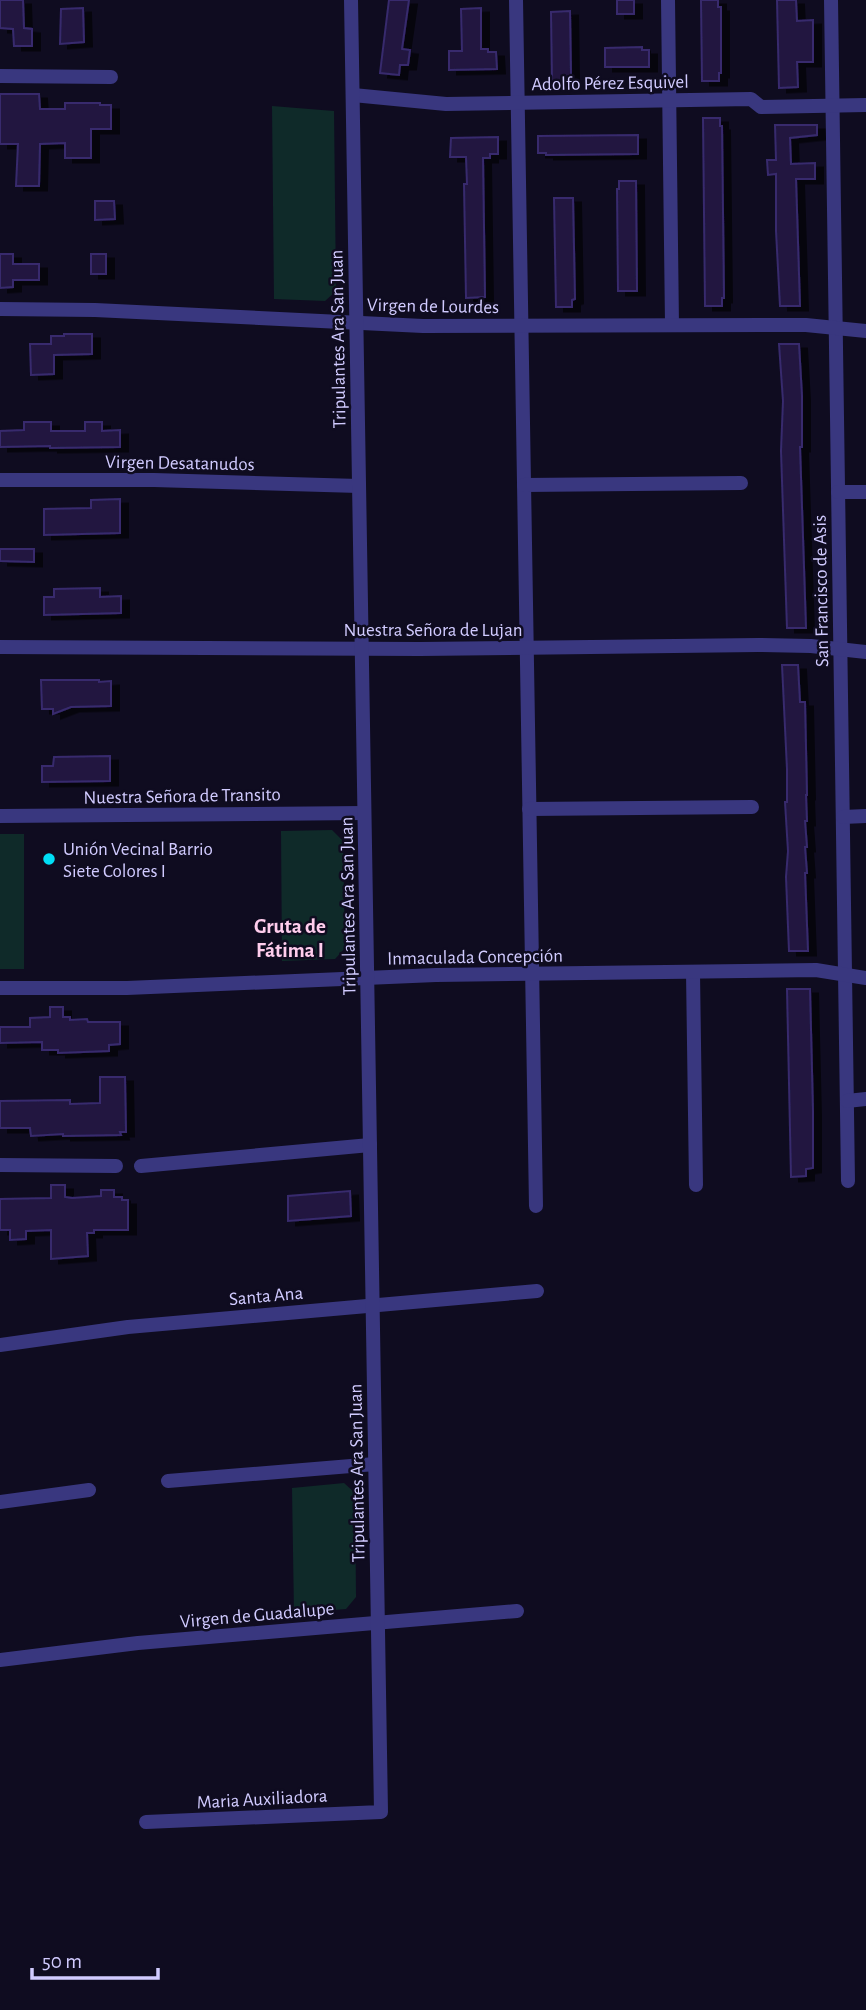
<svg xmlns="http://www.w3.org/2000/svg" width="866" height="2010" font-family="'Alegreya Sans',sans-serif">
<style>
.green{fill:#0f2a29}
.building{fill:#201841;stroke:#372a6d;stroke-width:2;filter:url(#shadow)}
.lines{fill:none;stroke-linecap:round;stroke-linejoin:round}
.street{stroke:#39377f;stroke-width:14}
.poi-dot{fill:#00dff6;stroke:#0f0c20;stroke-width:2.5}
.labels{text-anchor:middle;stroke-width:5;stroke-linejoin:round;paint-order:stroke}
.street-label{font-size:19px;fill:#d1cbff;stroke:#0f0c20}
.poi-label{font-size:19px;fill:#d1cbff;stroke:#0f0c20;text-anchor:start}
.neighbourhood-label{font-size:21px;font-weight:bold;fill:#ffcded;stroke:#0f0c20}
</style>
<defs>
<filter id="shadow"><feDropShadow dx="8" dy="4.5" stdDeviation="0" flood-color="#0009"/></filter>
</defs>
<rect width="100%" height="100%" fill="#0f0c20"/>
<g class="green">
<path d="M272 106 334 111 336 291 325 301 274 299Z"/>
<path d="M332 830 343 841 345 948 335 959 282 961 281 831Z"/>
<rect x="0" y="834" width="24" height="135"/>
<path d="M344 1483 355 1493 356 1597 346 1609 294 1613 292 1488Z"/>
</g>
<g class="building">
<path d="M0 0H23L24 28 32 29V46H14L13 29 0 28Z"/>
<path d="M389 0H409L402 49 410 50 408 65H400L399 75 380 73Z"/>
<rect x="617" y="0" width="17" height="14"/>
<path d="M701 0H718V7H721V73H719V81H702Z"/>
<path d="M777 0H796L797 21 813 20V62H797L798 87 779 88Z"/>
<path d="M83 8 84 42 60 44 61 9Z"/>
<path d="M481 8V49H488V52H496L497 69 449 70V51H462L461 9Z"/>
<path d="M570 11 571 75H569V83H552L551 12Z"/>
<path d="M642 47V50H649V67H605V48Z"/>
<path d="M0 94H39L40 109H65V103H100V105H111V129H91V158H65V143L40 144 39 186H16L18 144H0Z"/>
<path d="M703 118H720V126H722L724 298H722V306H705Z"/>
<path d="M775 125H817V135L790 138 791 164 815 163V179H796L800 306H780L776 231V174L768 175 767 160H776Z"/>
<path d="M638 135V154L546 155V153H538V136Z"/>
<path d="M498 137V154H490V158H483L485 297 466 298 464 184H467L466 157H450L451 138Z"/>
<path d="M619 181H636L637 291H618L617 189H619Z"/>
<path d="M554 198H573L575 299 572 300V307H556Z"/>
<path d="M95 201H114L115 219 95 220Z"/>
<path d="M0 254H13V264H39V280H13V287L0 288Z"/>
<rect x="91" y="254" width="15" height="20"/>
<path d="M64 334H92V354L54 355V374L31 375 30 344H51V336H64Z"/>
<path d="M779 344H799L802 396V447H800L806 628H787L781 451 783 401Z"/>
<path d="M24 422H51V431H85V422H102V431L120 430V447L50 448V446L0 447V431L24 430Z"/>
<path d="M120 499V533L44 535V509L91 508V500Z"/>
<path d="M0 549H34V562L0 561Z"/>
<path d="M100 588V597L121 596V613L44 615V597H54V589Z"/>
<path d="M782 665H798L800 702H805L807 795H806L807 821H805L807 847H805L807 873H805L808 951H789L786 877 788 851 785 802H787V769Z"/>
<path d="M41 680H99V682L111 681V706L71 707 53 714V709H42Z"/>
<path d="M110 756V781L42 782V766H53L54 757Z"/>
<path d="M787 989H810L813 1112V1168L806 1169V1176L791 1177Z"/>
<path d="M50 1007H63V1017H70V1020L87 1019 88 1022H120V1044L109 1045V1051L58 1053V1050H42V1042L0 1043V1027H30V1018L50 1017Z"/>
<path d="M100 1077H125L126 1132H120L121 1135 63 1136V1134L31 1136 30 1128H0V1101L70 1100V1104L100 1103Z"/>
<path d="M51 1185H65V1197L72 1198 101 1196V1190H114V1197H122V1200H128V1230H94V1233H87L88 1256 51 1259V1230L26 1231V1239L10 1240V1230H0V1199L51 1198Z"/>
<path d="M350 1191 351 1216 288 1221V1196Z"/>
</g>
<g class="lines">
<g class="street">
<path d="M516 0 536 1206"/>
<path d="M668 0 672 325"/>
<path d="M831 0 848 1181"/>
<path d="M0 76 111 77"/>
<path d="M353 95 446 104 751 99 761 107 866 105"/>
<path d="M0 309 95 310 423 326 806 325 866 331"/>
<path d="M0 480H154L359 486"/>
<path d="M524 485 741 483"/>
<path d="M838 492H866"/>
<path d="M0 647 420 649 758 645 811 646 866 652"/>
<path d="M529 809 752 807"/>
<path d="M0 816 364 813"/>
<path d="M843 817 866 816"/>
<path d="M693 972 696 1185"/>
<path d="M0 988H127L436 975 816 970 866 978"/>
<path d="M847 1101 866 1099"/>
<path d="M0 1165 116 1166"/>
<path d="M141 1166 370 1145"/>
<path d="M0 1345 128 1327 537 1291"/>
<path d="M168 1481 375 1464"/>
<path d="M0 1502 89 1490"/>
<path d="M0 1660 138 1643 517 1611"/>
<path d="M146 1822 381 1812 351 0"/>
</g>
</g>
<circle class="poi-dot" cx="49" cy="859" r="7"/>
<g class="labels">
<g class="street-label">
<text transform="translate(610 82) rotate(-1)" y="7">Adolfo Pérez Esquivel</text>
<text transform="translate(433 305) rotate(1)" y="7">Virgen de Lourdes</text>
<text transform="translate(337 339) rotate(-91)" y="7">Tripulantes Ara San Juan</text>
<text transform="translate(180 462) rotate(1)" y="7">Virgen Desatanudos</text>
<text transform="translate(820 591) rotate(-91)" y="7">San Francisco de Asis</text>
<text x="433" y="636">Nuestra Señora de Lujan</text>
<text transform="translate(182 795) rotate(-1)" y="7">Nuestra Señora de Transito</text>
<text transform="translate(347 906) rotate(-91)" y="7">Tripulantes Ara San Juan</text>
<text transform="translate(475 956) rotate(-1)" y="7">Inmaculada Concepción</text>
<text transform="translate(266 1295) rotate(-5)" y="7">Santa Ana</text>
<text transform="translate(356 1473) rotate(-91)" y="7">Tripulantes Ara San Juan</text>
<text transform="translate(257 1614) rotate(-5)" y="7">Virgen de Guadalupe</text>
<text transform="translate(262 1798) rotate(-3)" y="7">Maria Auxiliadora</text>
</g>
<g class="poi-label">
<text x="63" y="855">Unión Vecinal Barrio<tspan x="63" dy="22">Siete Colores I</tspan></text>
</g>
<g class="neighbourhood-label">
<text x="290" y="933">Gruta de<tspan x="290" dy="24">Fátima I</tspan></text>
</g>
</g>
<path d="M32 1968v10h126v-10" fill="none" stroke="#d1cbff" stroke-width="3.5"/>
<text x="42" y="1968" font-size="21" fill="#d1cbff" stroke="#0f0c20" stroke-width="5" paint-order="stroke">50 m</text>
</svg>
